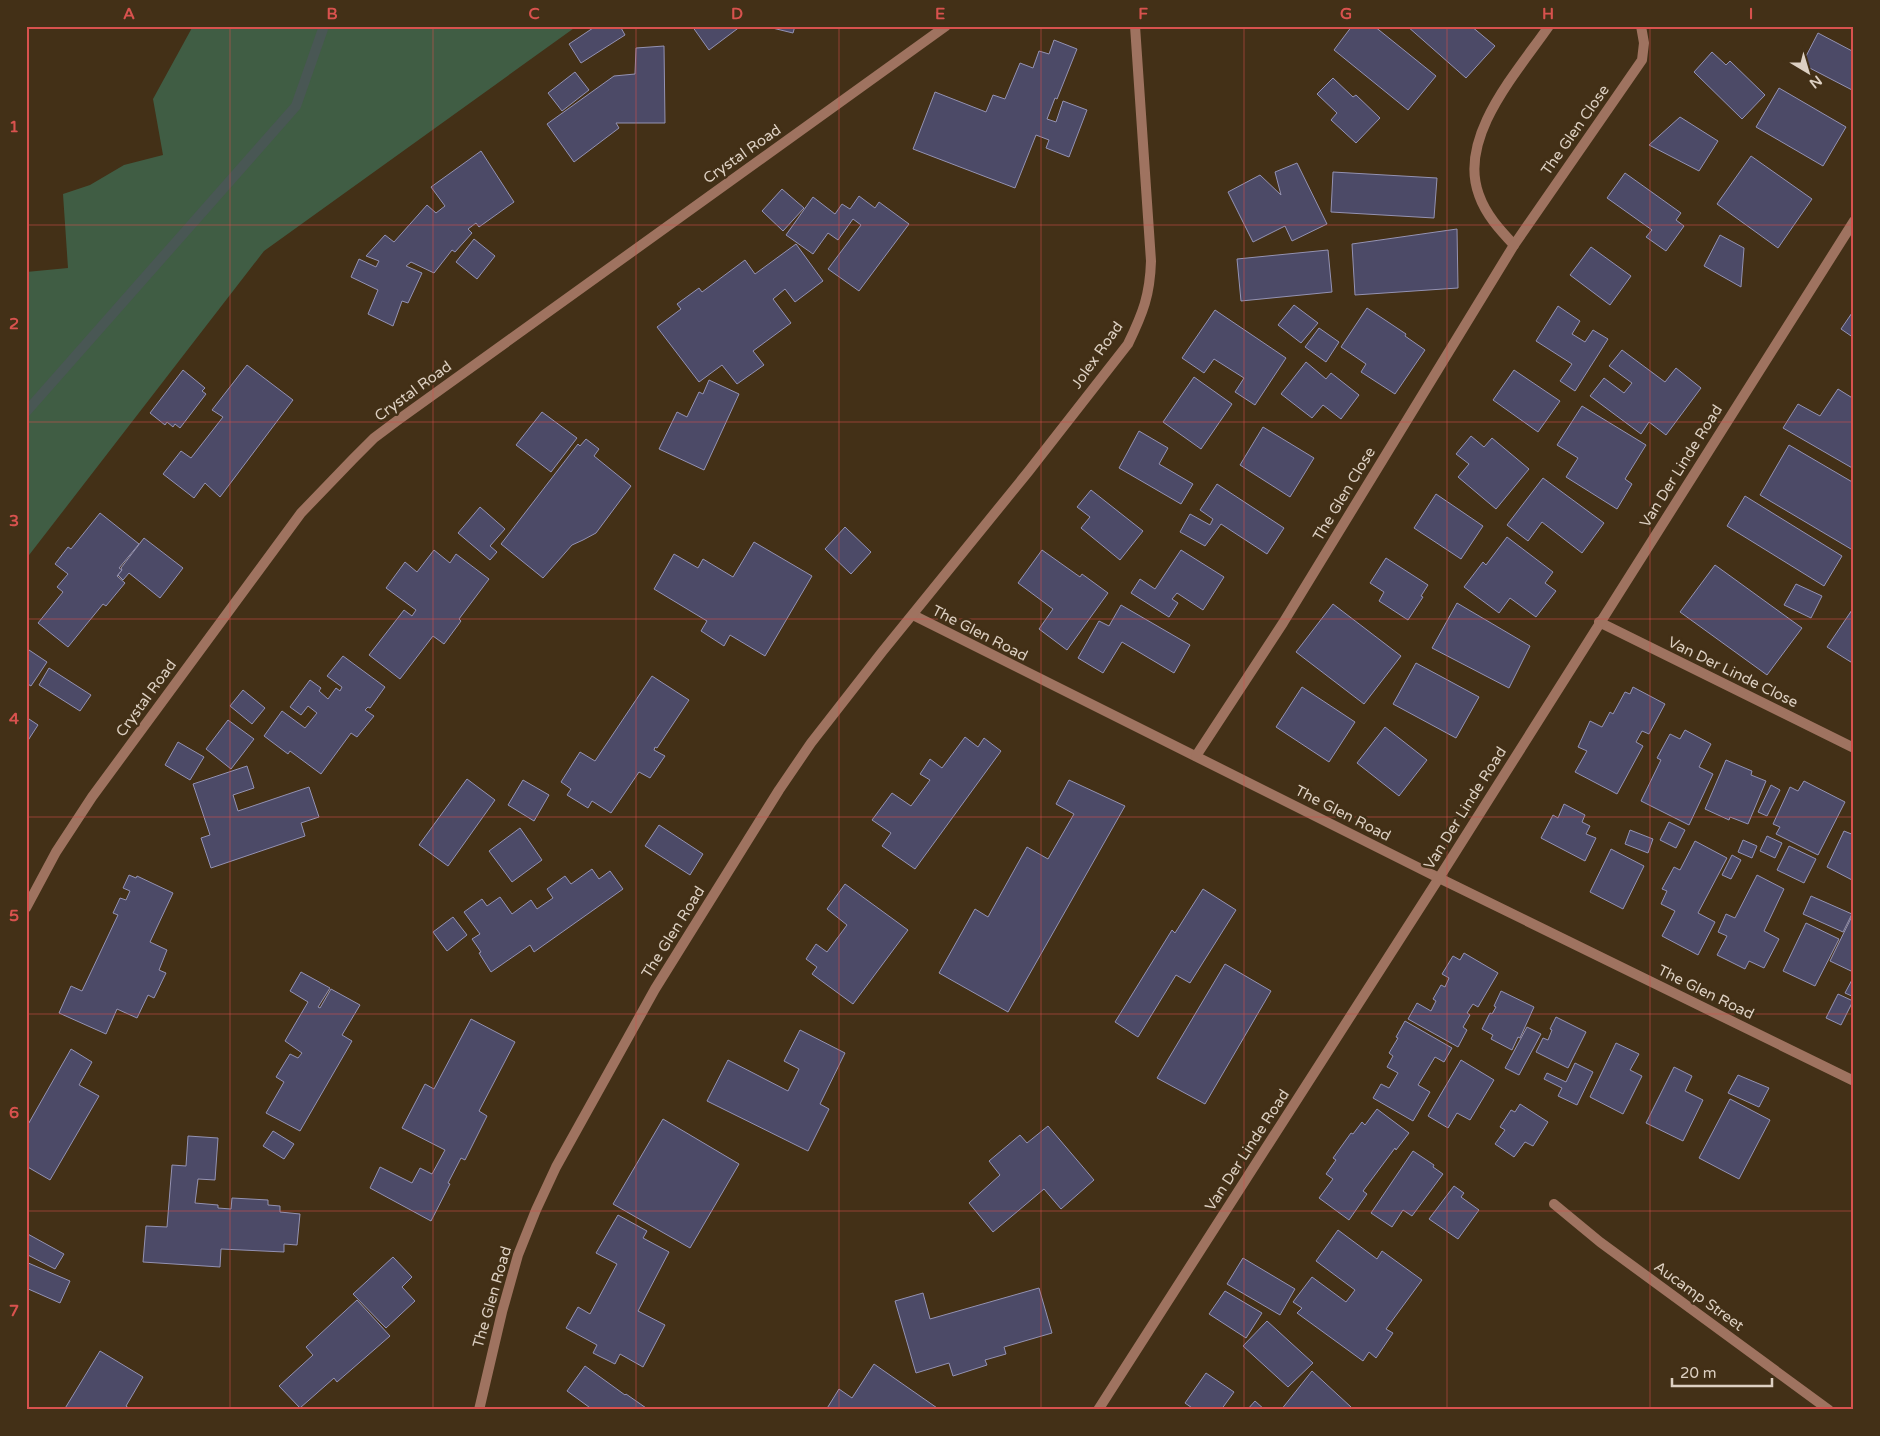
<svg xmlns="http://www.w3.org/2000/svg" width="1880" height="1436" font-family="'Varela Round',sans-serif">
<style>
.green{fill:#405d44}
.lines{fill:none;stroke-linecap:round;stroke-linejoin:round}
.stream{stroke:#495754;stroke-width:10}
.building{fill:#4c4a67;stroke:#9492b2}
.street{stroke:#9f7360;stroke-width:10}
.grid{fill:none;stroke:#d8524e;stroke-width:1;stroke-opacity:0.55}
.labels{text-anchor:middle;stroke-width:5;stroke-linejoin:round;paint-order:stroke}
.street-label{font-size:15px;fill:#ddd0c2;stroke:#433017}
.neatline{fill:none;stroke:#d8524e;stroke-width:2}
.grid-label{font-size:16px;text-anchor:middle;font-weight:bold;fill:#d8524e}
</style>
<rect width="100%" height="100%" fill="#433017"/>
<path class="green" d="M193 26H577L264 251 26 559V272L68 268 63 194 90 185 124 165 163 155 153 99Z"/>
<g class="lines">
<path class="stream" d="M26 412 296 106 324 26"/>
</g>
<g class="building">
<path d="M596 26H620L625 35 581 63 569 44Z"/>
<path d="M692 26H741L709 50Z"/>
<path d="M764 26H795L793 33Z"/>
<path d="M1352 26H1374L1436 76 1408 110 1334 50Z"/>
<path d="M1407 26H1471L1495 46 1466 78Z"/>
<path d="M1818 33 1854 52V91L1802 64Z"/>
<path d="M1054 40 1077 49 1057 99 1055 98 1047 119 1056 122 1063 101 1087 110 1069 157 1046 148 1049 140 1036 135 1015 188 913 149 935 92 986 112 993 95 1005 99 1020 63 1033 68 1039 51 1049 54Z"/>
<path d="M664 46 665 123H616L619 128 574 162 547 124 614 76 635 74 636 48Z"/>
<path d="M1712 52 1726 65 1730 61 1765 95 1742 119 1694 72Z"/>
<path d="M575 72 589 90 562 111 548 93Z"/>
<path d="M1333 78 1353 97 1356 95 1380 118 1356 143 1331 120 1337 113 1317 94Z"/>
<path d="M1779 88 1846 127 1823 166 1756 127Z"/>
<path d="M1680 117 1718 141 1699 171 1649 145Z"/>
<path d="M481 151 514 202 479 227 476 223 468 229 472 233 455 252 452 250 434 273 411 262 406 266 422 273 408 303 402 301 393 326 368 314 378 290 351 277 359 259 376 267 379 261 366 256 385 235 394 242 427 205 436 213 445 206 431 187Z"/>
<path d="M1751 156 1812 199 1778 248 1717 204Z"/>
<path d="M1297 163 1327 224 1292 241 1285 226 1253 242 1228 192 1260 175 1281 195 1275 172Z"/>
<path d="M1333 172 1437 178 1434 218 1331 212Z"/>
<path d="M1625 173 1681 213 1676 220 1684 226 1666 251 1646 237 1652 230 1607 198Z"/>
<path d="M782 189 804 208 783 231 762 211Z"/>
<path d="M859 196 875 208 879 202 909 224 859 291 828 269 861 225 853 219 838 240 828 233 813 254 786 235 813 197 835 214 842 204 850 209Z"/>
<path d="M1457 229 1458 288 1355 295 1352 244Z"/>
<path d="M1720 235 1744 248 1741 287 1704 266Z"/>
<path d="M474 239 495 256 477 279 456 262Z"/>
<path d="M796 244 823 281 795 302 785 289 773 299 791 323 753 351 764 365 737 384 722 365 699 382 657 327 681 309 677 304 699 288 702 292 745 260 755 274Z"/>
<path d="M1591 247 1631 276 1610 305 1570 275Z"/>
<path d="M1328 250 1332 292 1241 301 1237 259Z"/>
<path d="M1294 305 1318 323 1301 343 1278 325Z"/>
<path d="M1558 306 1580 321 1572 334 1585 342 1593 330 1608 339 1575 391 1560 381 1572 364 1536 341Z"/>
<path d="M1367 308 1406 334 1405 336 1425 350 1395 394 1361 372 1366 364 1341 347Z"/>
<path d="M1215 310 1286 358 1255 405 1235 392 1244 378 1214 359 1204 373 1182 358Z"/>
<path d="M1854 310V338L1841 329Z"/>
<path d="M1319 328 1339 342 1326 362 1305 347Z"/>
<path d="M1622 350 1665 382 1676 368 1701 388 1666 435 1649 422 1641 434 1590 396 1604 378 1624 393 1632 383 1609 366Z"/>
<path d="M1306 362 1326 379 1331 373 1359 395 1341 419 1323 405 1312 418 1281 394Z"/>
<path d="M247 365 293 400 220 497 205 483 194 498 163 474 181 451 191 458 223 417 212 410Z"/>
<path d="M183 370 205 388 202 391 206 394 180 428 175 424 173 427 167 422 165 425 150 413Z"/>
<path d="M1514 370 1560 401 1538 432 1493 400Z"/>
<path d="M1194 377 1232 404 1201 449 1163 422Z"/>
<path d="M709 380 739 394 704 470 659 449 677 412 687 417 699 392 703 394Z"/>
<path d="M1838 389 1854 399V469L1783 428 1798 404 1820 416Z"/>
<path d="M1582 406 1646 445 1625 479 1632 484 1617 509 1566 477 1578 458 1557 445Z"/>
<path d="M542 412 577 438 551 472 516 445Z"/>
<path d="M1263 427 1314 458 1290 497 1240 465Z"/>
<path d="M1139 431 1168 448 1159 464 1193 484 1181 504 1119 468Z"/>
<path d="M1471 436 1484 447 1492 438 1529 469 1496 509 1458 477 1469 464 1456 454Z"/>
<path d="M586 439 599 449 594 456 631 486 596 533 583 540 572 545 543 578 501 544 578 444 580 446Z"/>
<path d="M1789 445 1854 483V546L1851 549 1760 495Z"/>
<path d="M1543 478 1604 523 1582 553 1542 522 1528 541 1507 525Z"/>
<path d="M1217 484 1284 528 1267 554 1221 524 1205 546 1180 532 1190 514 1210 525 1213 519 1200 510Z"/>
<path d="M1091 490 1143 531 1120 560 1081 528 1090 517 1077 507Z"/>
<path d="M1436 494 1483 526 1461 559 1414 528Z"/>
<path d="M1745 496 1842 556 1824 586 1727 526Z"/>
<path d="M480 507 505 529 490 546 497 552 490 560 458 533Z"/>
<path d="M100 513 139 544 119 568 122 570 117 576 125 583 106 606 103 604 68 647 38 623 63 592 57 587 68 574 55 564 68 547 71 549Z"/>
<path d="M845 527 871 552 851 574 825 549Z"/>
<path d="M1507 537 1553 572 1545 583 1556 591 1536 617 1510 598 1499 613 1464 587 1483 562 1486 565Z"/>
<path d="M144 538 183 568 160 598 129 573 123 580 118 575 122 570 121 568Z"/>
<path d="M754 542 812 576 765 656 730 635 724 646 701 631 707 621 654 589 674 554 698 568 703 559 733 577Z"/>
<path d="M434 550 450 563 456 554 489 579 459 619 461 621 444 644 433 636 400 679 369 655 404 610 412 616 416 610 386 588 405 562 417 572Z"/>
<path d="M1042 550 1080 577 1082 574 1108 593 1067 650 1039 629 1053 609 1018 583Z"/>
<path d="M1181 550 1224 577 1203 610 1177 593 1172 599 1178 603 1169 617 1131 593 1140 579 1155 589Z"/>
<path d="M1386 558 1428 585 1421 596 1423 597 1408 620 1379 601 1384 592 1370 583Z"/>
<path d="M1715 565 1802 628 1767 675 1680 612Z"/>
<path d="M1796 584 1822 596 1811 618 1784 605Z"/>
<path d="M1457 603 1530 646 1509 688 1432 648Z"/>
<path d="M1333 604 1401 656 1364 704 1296 652Z"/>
<path d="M1121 605 1190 645 1174 673 1122 642 1103 673 1078 658 1099 621 1109 626Z"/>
<path d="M1854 607V664L1827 647Z"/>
<path d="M26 648 47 662 31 686 26 683Z"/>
<path d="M343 656 385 687 370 708 368 707 365 710 374 716 357 737 351 733 321 774 290 751 288 754 264 736 282 711 305 728 317 713 308 706 301 715 290 707 310 680 321 688 319 691 328 699 336 688 340 691 342 687 327 676Z"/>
<path d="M1416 663 1479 697 1456 738 1393 704Z"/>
<path d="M49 668 91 695 80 711 39 685Z"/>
<path d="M652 676 689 700 657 748 655 747 654 750 665 756 650 778 639 772 611 813 592 801 588 808 567 795 571 789 561 782 580 752 595 761Z"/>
<path d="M1302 687 1355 722 1329 762 1276 727Z"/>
<path d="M1633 687 1665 704 1649 734 1642 731 1636 742 1643 746 1617 794 1575 772 1587 751 1578 747 1590 721 1602 727 1610 712 1613 714 1625 692 1630 694Z"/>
<path d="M243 690 265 708 252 724 230 706Z"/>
<path d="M26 717 38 725 27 742H26Z"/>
<path d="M228 720 254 739 231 769 206 749Z"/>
<path d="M1385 727 1427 760 1399 796 1357 763Z"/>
<path d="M1685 730 1711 744 1699 767 1713 774 1689 825 1641 801 1661 760 1657 758 1670 734 1680 739Z"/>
<path d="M965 737 978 747 984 738 1001 751 915 869 882 846 891 833 872 820 892 793 911 806 930 780 920 774 930 759 942 768Z"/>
<path d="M178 742 204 757 190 780 165 765Z"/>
<path d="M1726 760 1752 771 1751 775 1766 781 1748 824 1730 817 1729 820 1705 809Z"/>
<path d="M247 766 254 788 233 795 238 811 309 787 319 817 301 823 305 836 211 868 201 838 210 835 193 784Z"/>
<path d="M467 779 495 800 448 866 419 845Z"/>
<path d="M523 780 549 795 534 821 508 805Z"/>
<path d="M1069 780 1125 806 1008 1012 939 973 975 909 988 917 1027 847 1048 859 1074 814 1056 804Z"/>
<path d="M1804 781 1845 802 1818 855 1776 834 1780 827 1773 824 1790 787 1798 791Z"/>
<path d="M1771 785 1780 790 1767 816 1758 812Z"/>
<path d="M1564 804 1585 815 1582 822 1590 826 1586 834 1596 838 1585 861 1541 838 1553 815 1558 818Z"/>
<path d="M1669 822 1685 830 1676 848 1660 840Z"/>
<path d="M659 825 703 854 690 875 645 846Z"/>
<path d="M520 828 542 860 512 882 489 851Z"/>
<path d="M1630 830 1653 839 1648 853 1625 844Z"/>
<path d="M1844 831 1854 835V881L1827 867Z"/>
<path d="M1767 836 1782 843 1775 858 1760 851Z"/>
<path d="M1743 840 1757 846 1752 858 1738 852Z"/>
<path d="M1695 841 1727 858 1698 913 1715 922 1698 955 1662 936 1675 911 1661 904 1667 891 1662 889 1674 867 1680 870Z"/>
<path d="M1789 846 1816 859 1804 883 1777 870Z"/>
<path d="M1611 849 1644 866 1623 909 1590 892Z"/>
<path d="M1732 855 1741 860 1731 879 1722 875Z"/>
<path d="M592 869 599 879 610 871 623 889 534 952 530 945 491 972 479 953 481 952 472 939 480 934 464 912 482 899 487 906 500 897 512 914 531 900 537 909 553 898 547 889 565 876 571 884Z"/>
<path d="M129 875 136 878 137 876 173 893 150 942 167 950 159 970 166 973 154 998 148 995 137 1018 117 1009 106 1034 59 1013 71 986 82 991 118 915 113 913 120 898 126 900 130 891 123 888Z"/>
<path d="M1757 875 1784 889 1764 931 1779 939 1764 968 1749 961 1745 969 1717 955 1727 936 1718 932 1726 914 1735 918Z"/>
<path d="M845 884 908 930 853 1004 812 974 817 967 806 959 816 944 827 952 847 925 827 909Z"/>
<path d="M1203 889 1236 910 1190 983 1176 975 1138 1037 1115 1022 1172 930 1175 933Z"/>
<path d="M1811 896 1852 914 1843 932 1803 914Z"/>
<path d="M1854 912V965L1851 971 1830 961Z"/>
<path d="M453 917 467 935 447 951 433 932Z"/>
<path d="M1806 923 1839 939 1815 986 1783 971Z"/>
<path d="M1464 953 1498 973 1478 1007 1473 1004 1467 1013 1470 1015 1463 1027 1467 1030 1458 1047 1408 1019 1417 1003 1431 1011 1436 1001 1433 999 1441 985 1445 987 1449 978 1442 974 1453 956 1460 960Z"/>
<path d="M1225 964 1271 991 1205 1104 1157 1078Z"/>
<path d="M301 972 330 988 318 1007 320 1008 331 989 360 1005 342 1035 352 1041 300 1131 266 1113 284 1082 276 1077 290 1054 298 1058 302 1053 285 1041 308 1002 290 991Z"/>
<path d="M1854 976V997L1845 993Z"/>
<path d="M1501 991 1534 1007 1520 1038 1518 1037 1512 1050 1491 1039 1493 1035 1482 1029 1490 1013 1492 1014 1496 1007 1494 1006Z"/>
<path d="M1838 994 1853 1001 1841 1025 1826 1018Z"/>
<path d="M1556 1017 1586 1032 1568 1068 1536 1052 1543 1038 1548 1040 1552 1030 1550 1029Z"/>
<path d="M471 1019 515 1042 479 1111 487 1116 465 1160 461 1158 448 1183 450 1184 431 1221 370 1188 380 1167 412 1183 420 1168 432 1174 445 1150 402 1128 425 1084 434 1089Z"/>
<path d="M1405 1021 1452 1048 1444 1062 1435 1057 1418 1085 1430 1092 1413 1121 1373 1098 1381 1084 1389 1088 1398 1073 1387 1067 1393 1056 1389 1053 1398 1038 1396 1037Z"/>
<path d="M1527 1027 1541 1034 1519 1075 1505 1068Z"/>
<path d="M800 1030 845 1053 820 1104 829 1109 808 1151 707 1101 728 1060 788 1091 799 1069 784 1061Z"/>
<path d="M1616 1043 1639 1054 1630 1070 1642 1076 1623 1114 1590 1097Z"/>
<path d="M71 1049 92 1062 79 1085 99 1096 50 1180 26 1166V1128Z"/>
<path d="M1461 1060 1494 1080 1470 1120 1457 1113 1448 1128 1428 1116Z"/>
<path d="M1575 1063 1593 1072 1577 1105 1558 1096 1562 1088 1544 1079 1547 1073 1566 1082Z"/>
<path d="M1674 1067 1692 1076 1685 1091 1703 1100 1683 1141 1646 1123Z"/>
<path d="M1738 1075 1769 1088 1759 1107 1728 1093Z"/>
<path d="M1730 1099 1770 1120 1739 1179 1699 1158Z"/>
<path d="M1520 1104 1548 1122 1533 1146 1525 1142 1514 1157 1495 1144 1505 1130 1500 1127 1511 1110 1515 1112Z"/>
<path d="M1377 1109 1409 1133 1396 1150 1395 1148 1363 1191 1367 1194 1349 1220 1319 1198 1333 1179 1326 1174 1336 1160 1333 1158 1351 1133 1353 1134 1362 1122 1365 1125Z"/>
<path d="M663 1119 739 1164 690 1248 613 1204Z"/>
<path d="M1048 1126 1094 1180 1061 1209 1044 1189 993 1232 969 1203 1000 1175 989 1161 1020 1135 1027 1143Z"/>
<path d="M273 1131 294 1144 284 1159 263 1146Z"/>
<path d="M188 1136 218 1138 215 1180 198 1179 195 1203 218 1205V1208L231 1209 232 1198 268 1200V1205L280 1206V1212L300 1214 297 1245 284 1244V1252L221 1249 220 1267 143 1262 146 1226 167 1227 172 1165 186 1166Z"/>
<path d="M1413 1151 1434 1165 1433 1167 1443 1174 1412 1216 1403 1210 1392 1227 1371 1213Z"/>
<path d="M1454 1186 1464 1193 1461 1197 1479 1210 1458 1239 1429 1219Z"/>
<path d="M618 1215 647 1231 643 1238 669 1252 638 1311 665 1325 643 1367 620 1354 615 1364 593 1353 597 1345 566 1328 578 1307 590 1314 617 1264 596 1253Z"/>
<path d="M1338 1230 1377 1259 1382 1251 1422 1280 1386 1329 1393 1333 1376 1358 1369 1352 1363 1361 1297 1313 1302 1308 1293 1302 1312 1277 1346 1302 1355 1290 1316 1261Z"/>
<path d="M26 1233 64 1254 55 1269 26 1254Z"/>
<path d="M393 1257 412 1277 402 1287 415 1301 386 1328 353 1294Z"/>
<path d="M1243 1258 1295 1289 1280 1315 1227 1284Z"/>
<path d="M26 1262 70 1281 60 1303 26 1288Z"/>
<path d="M1039 1288 1052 1333 1004 1347 1006 1354 985 1360 987 1365 953 1376 949 1363 916 1373 895 1301 923 1293 930 1319Z"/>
<path d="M1225 1291 1262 1313 1246 1338 1209 1314Z"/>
<path d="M357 1300 390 1336 337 1382 334 1378 300 1408 279 1386 313 1355 306 1347Z"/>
<path d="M1267 1321 1313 1363 1288 1387 1243 1346Z"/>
<path d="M100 1351 143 1377 126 1406 131 1410H64Z"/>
<path d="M874 1364 940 1410H826L839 1389 852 1398Z"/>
<path d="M585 1366 625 1395 626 1394 649 1410H593L567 1391Z"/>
<path d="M1312 1371 1351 1407 1348 1410H1281Z"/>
<path d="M1206 1373 1234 1392 1221 1410H1195L1185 1403Z"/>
<path d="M1255 1401 1265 1410H1247Z"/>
</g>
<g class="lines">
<g class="street">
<path d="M1514 245C1500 230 1486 215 1479 195 1457 137 1518 71 1549 26"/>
<path d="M913 615 1439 878 1854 1081"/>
<path d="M1599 622 1854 748"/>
<path d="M1196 756 1283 623 1514 245 1642 60 1644 43 1641 26"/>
<path d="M26 908 56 852 92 797 301 513 353 459 374 438 398 420 946 26"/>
<path d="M1554 1204 1600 1242 1829 1410"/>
<path d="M479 1410 502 1312 518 1255 536 1210 556 1167 655 989 779 790 811 743 882 652 1028 472 1128 344C1143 313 1150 295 1151 261L1135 26"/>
<path d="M1098 1410 1439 878 1854 221"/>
</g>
</g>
<path class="grid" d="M230 26V1410M433 26V1410M636 26V1410M839 26V1410M1041 26V1410M1244 26V1410M1447 26V1410M1650 26V1410M26 225H1854M26 422H1854M26 619H1854M26 817H1854M26 1014H1854M26 1211H1854"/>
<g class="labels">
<g class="street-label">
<text transform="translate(1575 130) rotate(-55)" y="5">The Glen Close</text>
<text transform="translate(742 154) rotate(-35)" y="5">Crystal Road</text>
<text transform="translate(1097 355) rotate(-55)" y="5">Jolex Road</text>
<text transform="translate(413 391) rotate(-36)" y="5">Crystal Road</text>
<text transform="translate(1681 466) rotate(-58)" y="5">Van Der Linde Road</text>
<text transform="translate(1344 494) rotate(-59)" y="5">The Glen Close</text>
<text transform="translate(980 633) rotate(27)" y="5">The Glen Road</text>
<text transform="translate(1733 672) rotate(26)" y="5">Van Der Linde Close</text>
<text transform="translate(146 698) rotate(-54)" y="5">Crystal Road</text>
<text transform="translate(1465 808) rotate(-58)" y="5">Van Der Linde Road</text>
<text transform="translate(1343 813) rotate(27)" y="5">The Glen Road</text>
<text transform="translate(673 932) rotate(-58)" y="5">The Glen Road</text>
<text transform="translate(1706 992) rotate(26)" y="5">The Glen Road</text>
<text transform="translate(1247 1150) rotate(-57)" y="5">Van Der Linde Road</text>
<text transform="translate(1699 1296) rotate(36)" y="5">Aucamp Street</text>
<text transform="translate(492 1297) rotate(-74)" y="5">The Glen Road</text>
</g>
</g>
<rect width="1880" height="1436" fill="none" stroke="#433017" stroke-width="55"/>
<g transform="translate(1808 72) rotate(142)" stroke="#433017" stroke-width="4" paint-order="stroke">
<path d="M0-4L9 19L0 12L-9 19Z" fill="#ddd0c2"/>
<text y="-8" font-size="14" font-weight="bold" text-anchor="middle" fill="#ddd0c2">N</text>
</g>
<path d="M1672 1378v8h100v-8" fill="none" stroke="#ddd0c2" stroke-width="2.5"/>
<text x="1680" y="1378" font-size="15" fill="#ddd0c2" stroke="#433017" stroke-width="4" paint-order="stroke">20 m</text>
<rect x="28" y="28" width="1824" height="1380" class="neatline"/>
<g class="grid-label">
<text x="129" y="19">A</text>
<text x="332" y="19">B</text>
<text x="534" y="19">C</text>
<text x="737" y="19">D</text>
<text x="940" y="19">E</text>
<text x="1143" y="19">F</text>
<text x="1346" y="19">G</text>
<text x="1548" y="19">H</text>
<text x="1751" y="19">I</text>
<text x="14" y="132">1</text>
<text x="14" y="329">2</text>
<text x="14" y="526">3</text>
<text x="14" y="724">4</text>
<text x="14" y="921">5</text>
<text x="14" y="1118">6</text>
<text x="14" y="1316">7</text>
</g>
</svg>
